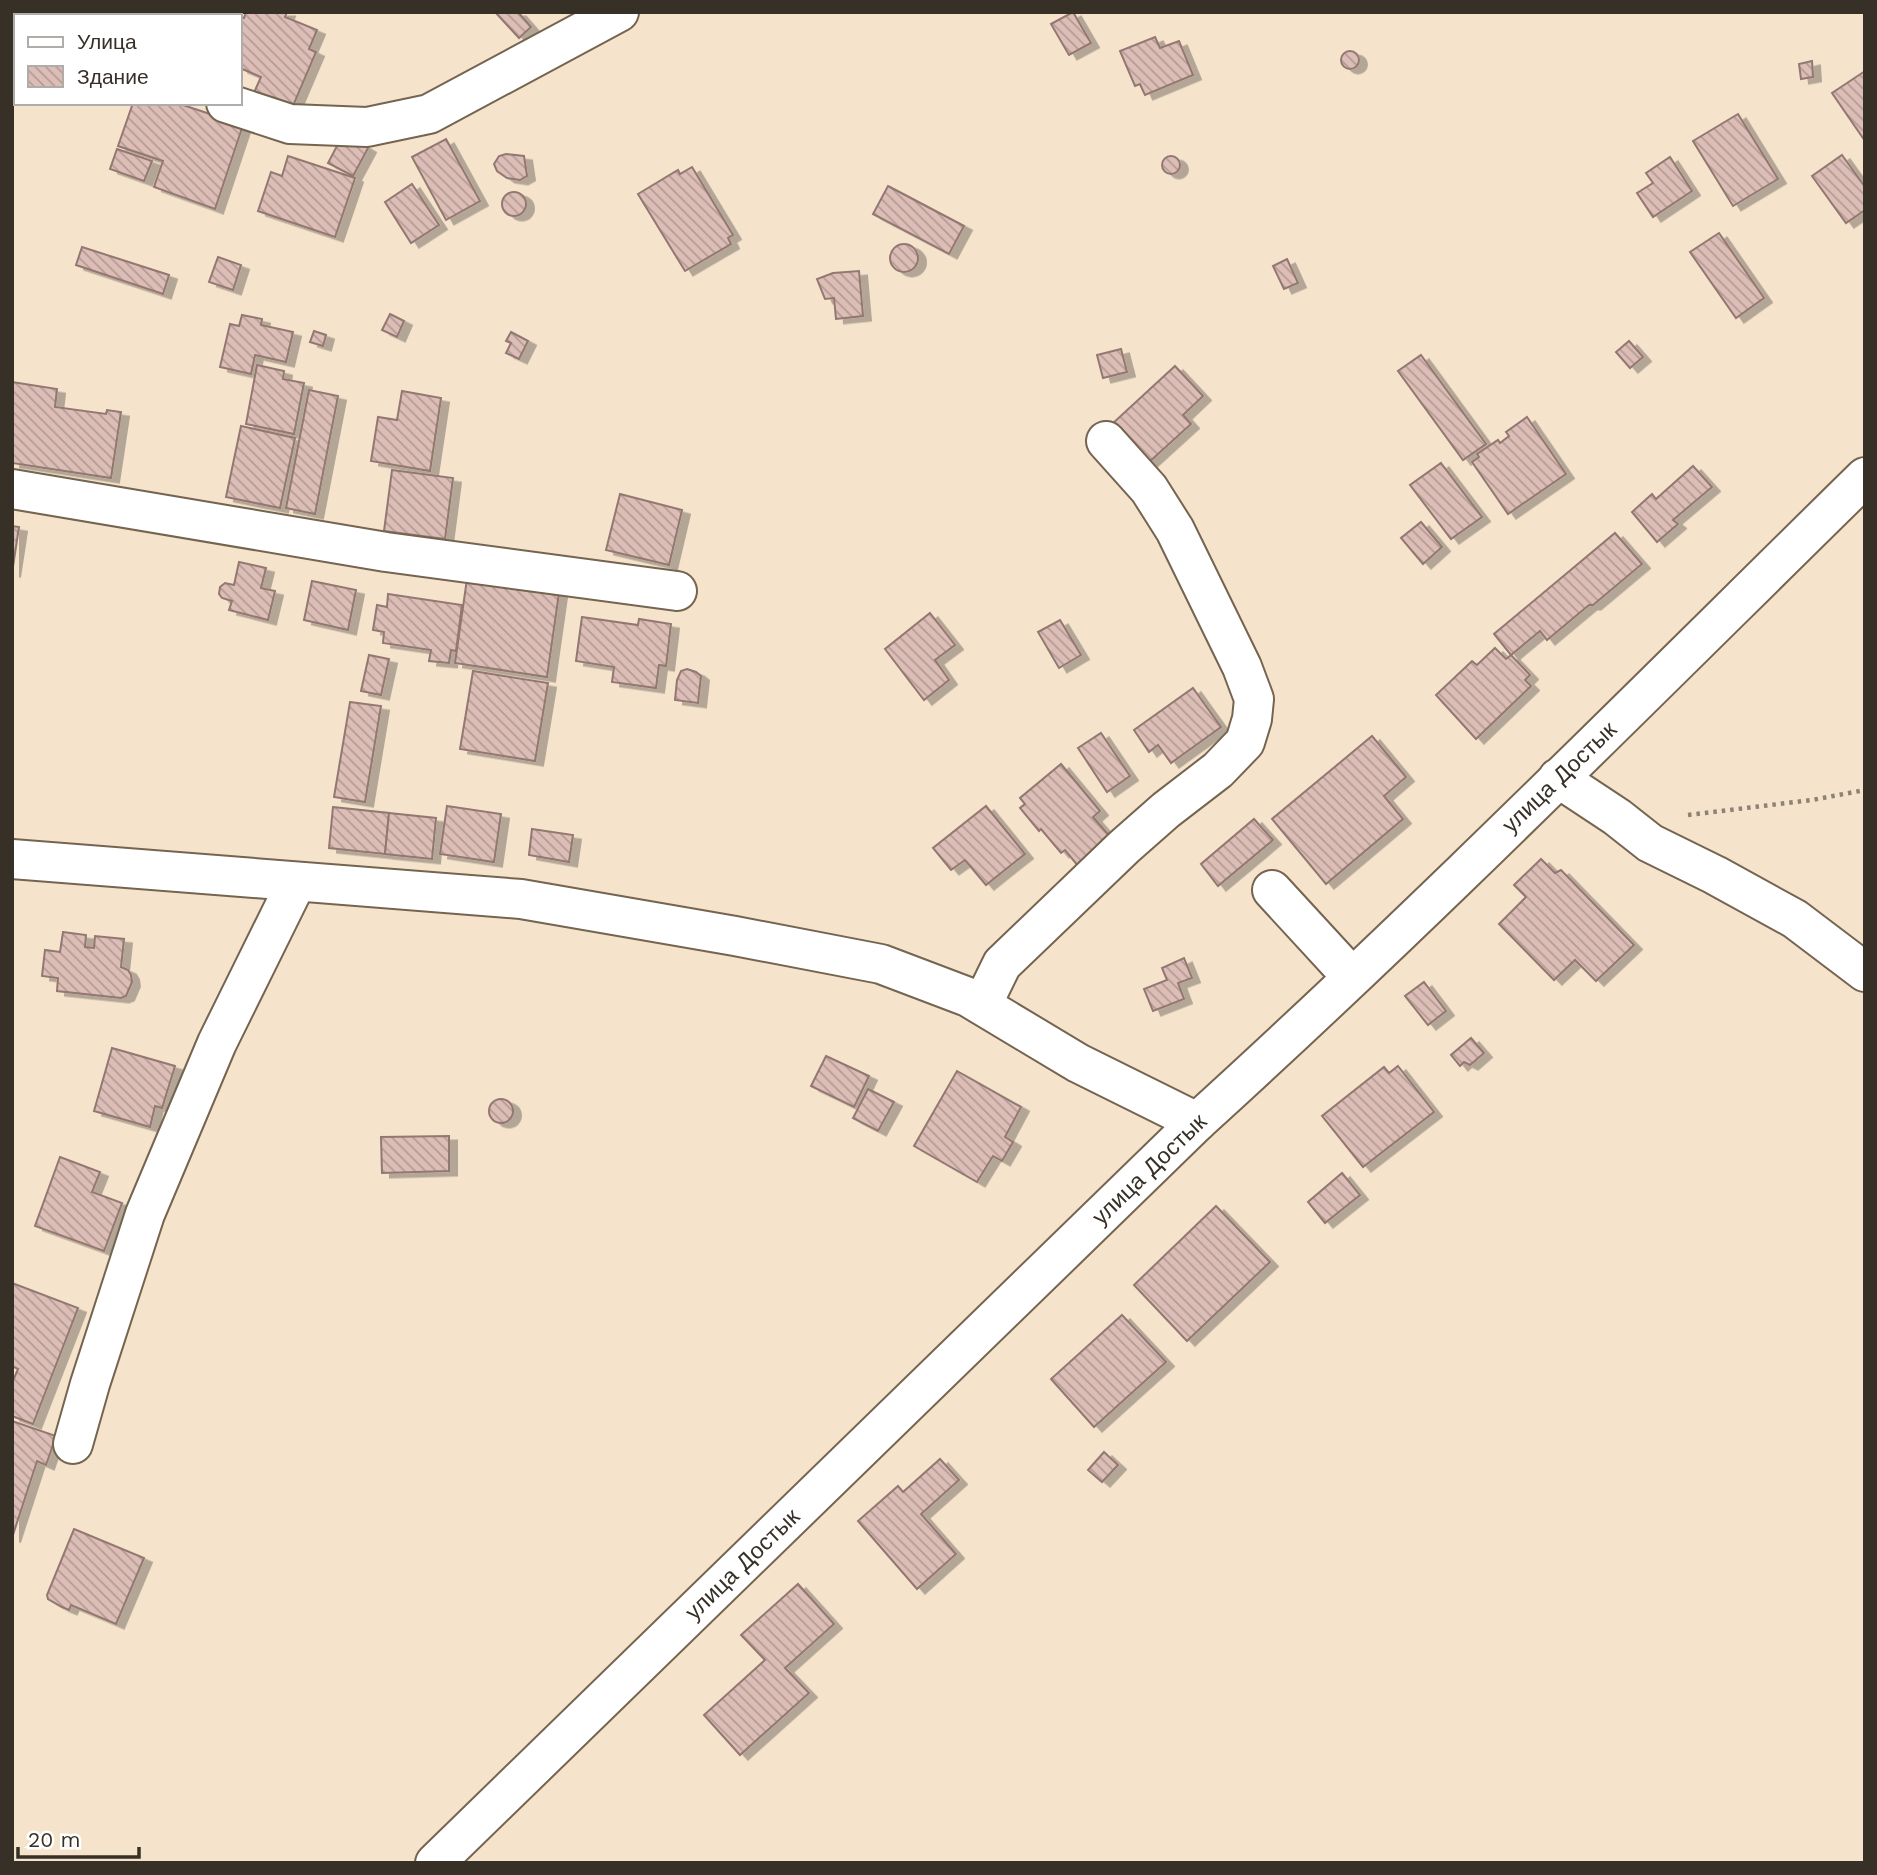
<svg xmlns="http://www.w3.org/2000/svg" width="1877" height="1875" font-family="'Work Sans',sans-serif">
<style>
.building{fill:url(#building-back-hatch);stroke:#937871;stroke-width:2;filter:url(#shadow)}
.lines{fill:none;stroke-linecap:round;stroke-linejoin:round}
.minor-casing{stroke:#746450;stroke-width:42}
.major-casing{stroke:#746450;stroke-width:42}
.path{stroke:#8e8273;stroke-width:4.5;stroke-dasharray:3.5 5;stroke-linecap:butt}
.minor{stroke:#fff;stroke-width:38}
.major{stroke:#fff;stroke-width:38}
.labels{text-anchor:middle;stroke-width:5;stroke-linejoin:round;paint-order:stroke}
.street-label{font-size:23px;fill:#373027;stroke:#fff}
</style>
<defs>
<pattern id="building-back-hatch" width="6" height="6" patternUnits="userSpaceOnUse" patternTransform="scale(1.75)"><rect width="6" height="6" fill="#ddbeb7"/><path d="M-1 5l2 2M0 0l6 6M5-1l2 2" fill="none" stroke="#b49b95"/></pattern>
<filter id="shadow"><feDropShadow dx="8" dy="4.5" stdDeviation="0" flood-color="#0004"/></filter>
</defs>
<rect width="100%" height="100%" fill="#f5e3cc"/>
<g class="building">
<path d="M128 12H222L223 14 221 16H125Z"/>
<path d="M246 12H287L285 17 317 30 309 49 316 52 290 113 252 97 261 77 240 68V17L244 18Z"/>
<path d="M495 12H518L531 27 519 38Z"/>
<path d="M1073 12 1091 43 1069 55 1051 24Z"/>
<path d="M1155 37 1160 48 1179 41 1193 75 1145 95 1140 84 1135 86 1120 51Z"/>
<circle cx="1350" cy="60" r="9"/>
<path d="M1812 61 1813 77 1801 79 1799 64Z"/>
<path d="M1865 71V141L1832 93Z"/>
<path d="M133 103H177L243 125 215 209 154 187 163 161 118 146Z"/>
<path d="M1738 114 1778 179 1733 206 1693 141Z"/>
<path d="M353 139 368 148 353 176 328 163 338 144Z"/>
<path d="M446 139 480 201 446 220 412 157Z"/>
<path d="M117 149 152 161 144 181 110 169Z"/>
<path d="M506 154 524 156 527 176 520 180 507 178 497 171 494 164 499 156Z"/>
<path d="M1842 155 1865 187V210L1846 223 1812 176Z"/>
<path d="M288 156 355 178 335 237 258 211 271 172 282 176Z"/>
<circle cx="1171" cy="165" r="9"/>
<path d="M1670 157 1692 191 1653 217 1637 193 1653 183 1646 173Z"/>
<path d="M692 167 733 235 728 238 731 244 685 271 638 194 678 170 680 174Z"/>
<path d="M412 184 439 225 411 243 385 202Z"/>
<path d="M888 186 964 226 949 254 873 214Z"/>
<circle cx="514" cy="204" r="12"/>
<path d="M1719 233 1764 298 1736 318 1690 252Z"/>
<circle cx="904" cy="258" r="14"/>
<path d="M82 247 169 275 163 294 76 265Z"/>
<path d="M218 257 241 265 233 290 209 282Z"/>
<path d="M1287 259 1298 283 1284 289 1273 266Z"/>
<path d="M859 271 863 316 836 319 834 298 825 299 817 279 833 273Z"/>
<path d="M390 314 404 321 397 337 382 330Z"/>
<path d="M242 315 262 319 261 325 293 332 286 362 255 355 251 374 220 367 230 324 239 326Z"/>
<path d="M314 331 326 335 323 346 310 342Z"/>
<path d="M511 332 528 341 519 359 506 353 511 343 506 341Z"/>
<path d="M1629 341 1643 357 1630 368 1616 352Z"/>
<path d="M1121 349 1127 372 1103 378 1097 355Z"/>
<path d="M1421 355 1486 444 1463 460 1398 371Z"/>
<path d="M257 365 284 371 283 379 304 383 294 434 246 424Z"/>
<path d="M1175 366 1203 396 1183 415 1191 424 1148 463 1112 424Z"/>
<path d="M12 382 57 389 55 407 106 414 107 410 121 412 111 478 12 463Z"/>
<path d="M309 390 338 396 315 514 286 508Z"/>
<path d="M402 391 441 398 430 471 371 461 378 417 397 420Z"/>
<path d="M1527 417 1566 474 1508 514 1472 462 1479 457 1477 454 1498 440 1500 443 1509 436 1506 432Z"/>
<path d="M241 426 295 438 280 508 226 497Z"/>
<path d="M1441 463 1482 517 1451 539 1410 485Z"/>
<path d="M1693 466 1712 487 1673 520 1678 524 1657 542 1632 512 1652 494 1656 499Z"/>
<path d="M392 470 453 478 445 539 384 531Z"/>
<path d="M620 494 682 510 669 565 606 550Z"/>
<path d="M1421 522 1442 547 1423 564 1401 538Z"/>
<path d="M12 526 19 527 12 573Z"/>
<path d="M1615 533 1642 564 1593 605H1589L1547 640 1540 631 1511 655 1494 634Z"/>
<path d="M239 562 266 568 261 588 275 591 268 620 229 610 232 601 222 598 219 594 220 587 225 583 234 585Z"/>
<path d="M467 579 559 593 547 677 455 663Z"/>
<path d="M312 581 356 590 348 630 304 620Z"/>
<path d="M388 594 462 605 456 651 451 650 449 663 429 661 431 650 383 643 384 632 373 630 377 605 387 607Z"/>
<path d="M930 613 955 645 935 660 949 680 924 700 885 649Z"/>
<path d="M582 617 638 625 639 619 671 624 666 666 659 665 656 688 612 682 614 667 576 661Z"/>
<path d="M1060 620 1081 655 1059 668 1038 632Z"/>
<path d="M1495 648 1506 659 1511 655 1530 675 1525 680 1531 686 1476 739 1436 695 1472 661 1477 665Z"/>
<path d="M369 655 389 659 381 695 361 691Z"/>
<path d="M687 669 696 672 701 676 698 703 675 700 677 680 681 671Z"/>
<path d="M473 671 548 683 535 761 460 749Z"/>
<path d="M1193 688 1221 727 1171 763 1158 745 1149 752 1134 730Z"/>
<path d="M350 702 381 706 365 802 334 797Z"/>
<path d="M1101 733 1130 776 1107 792 1078 748Z"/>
<path d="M1372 736 1406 777 1384 796 1403 819 1326 884 1272 819Z"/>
<path d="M1061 764 1100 811 1093 817 1112 839 1079 867 1065 850 1061 853 1041 829 1039 831 1020 808 1025 804 1020 798Z"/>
<path d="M447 806 501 814 494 862 440 854Z"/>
<path d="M986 806 1025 854 986 885 965 860 951 870 933 848Z"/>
<path d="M333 807 389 813 385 854 329 848Z"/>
<path d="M389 813 436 818 432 859 385 854Z"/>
<path d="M1254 819 1273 840 1218 886 1201 864Z"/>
<path d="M532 829 573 835 569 862 529 855Z"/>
<path d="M1541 859 1555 873 1561 870 1634 945 1596 981 1575 960 1554 980 1499 924 1526 897 1514 885Z"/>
<path d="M63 932 86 935 85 947 94 948 95 936 124 939 121 967 128 970 131 975 132 982 126 996 121 998 57 991 58 978 42 976 45 950 60 952Z"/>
<path d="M1184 958 1192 978 1178 983 1184 999 1153 1011 1144 989 1167 980 1162 968Z"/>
<path d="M1424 982 1446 1011 1428 1025 1405 996Z"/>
<path d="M1471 1038 1484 1053 1470 1065 1464 1062 1460 1066 1451 1055Z"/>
<path d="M112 1048 175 1066 162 1108 155 1106 150 1127 94 1111Z"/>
<path d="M826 1056 869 1076 854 1107 811 1086Z"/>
<path d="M1398 1066 1434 1112 1363 1167 1322 1116 1384 1067 1389 1073Z"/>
<path d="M957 1071 1021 1107 1005 1137 1013 1142 1002 1161 993 1156 977 1182 914 1146Z"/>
<path d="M868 1089 894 1102 878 1131 853 1118Z"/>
<circle cx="501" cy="1111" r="12"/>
<path d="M449 1136V1171L382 1173 381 1137Z"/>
<path d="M60 1157 100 1172 92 1192 122 1203 104 1251 35 1226Z"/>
<path d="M1342 1173 1360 1195 1325 1223 1308 1202Z"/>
<path d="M1216 1206 1270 1262 1187 1341 1134 1285Z"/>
<path d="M12 1283 78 1308 33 1424 12 1416V1383L18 1369 12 1366Z"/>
<path d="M1122 1315 1166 1362 1094 1427 1051 1379Z"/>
<path d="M12 1421 56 1436 46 1465 37 1461 12 1538Z"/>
<path d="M1104 1452 1118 1465 1102 1482 1088 1470Z"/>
<path d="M940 1459 959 1480 921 1514 956 1554 917 1589 858 1521 898 1486 903 1492Z"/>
<path d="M74 1529 144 1558 116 1624 71 1605 69 1610 62 1607 48 1599 47 1595Z"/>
<path d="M798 1584 834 1624 785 1668 809 1693 740 1755 704 1715 765 1660 741 1635Z"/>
</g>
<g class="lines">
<g class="minor-casing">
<g id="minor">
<path d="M12 35 16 36"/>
<path d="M226 103 290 124 367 127 429 114 619 12"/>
<path d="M12 489 386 552 677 591"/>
<path d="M1558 778 1617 817 1650 843 1715 875 1795 919 1865 972"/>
<path d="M12 859 521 899 735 936 881 964 968 997 1078 1063 1197 1122"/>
<path d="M1272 890 1352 977"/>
<path d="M982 1005 1002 964 1124 847 1166 810 1218 770 1245 742 1252 719 1254 699 1242 667 1175 530 1149 489 1106 441"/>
<path d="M73 1444 90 1384 145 1214 217 1043 296 883"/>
</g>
</g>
<g class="major-casing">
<path id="major" d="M435 1863 1197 1122C1426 914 1644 694 1865 477"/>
</g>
<path class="path" d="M1688 815 1812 800 1865 790"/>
<use href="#minor" class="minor"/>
<use href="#major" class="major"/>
</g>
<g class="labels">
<g class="street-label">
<text transform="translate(1559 777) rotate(-44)" y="8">улица Достык</text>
<text transform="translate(1149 1169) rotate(-44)" y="8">улица Достык</text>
<text transform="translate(742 1564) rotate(-44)" y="8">улица Достык</text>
</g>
</g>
<rect width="1877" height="1875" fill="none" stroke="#373027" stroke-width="28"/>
<rect x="14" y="14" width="228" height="91" fill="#ffffff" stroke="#afaca9" stroke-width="2"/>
<rect x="28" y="37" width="35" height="10" fill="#ffffff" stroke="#afaca9" stroke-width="2"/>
<text x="77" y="49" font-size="21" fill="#373027">Улица</text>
<rect x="28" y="66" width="35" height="21" fill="url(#building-back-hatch)" stroke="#afaca9" stroke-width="2"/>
<text x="77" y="84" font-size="21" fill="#373027">Здание</text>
<path d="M18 1847v10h121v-10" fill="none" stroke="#373027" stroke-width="3.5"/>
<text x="28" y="1847" font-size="21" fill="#373027" stroke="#ffffff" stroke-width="5" paint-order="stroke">20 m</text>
</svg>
